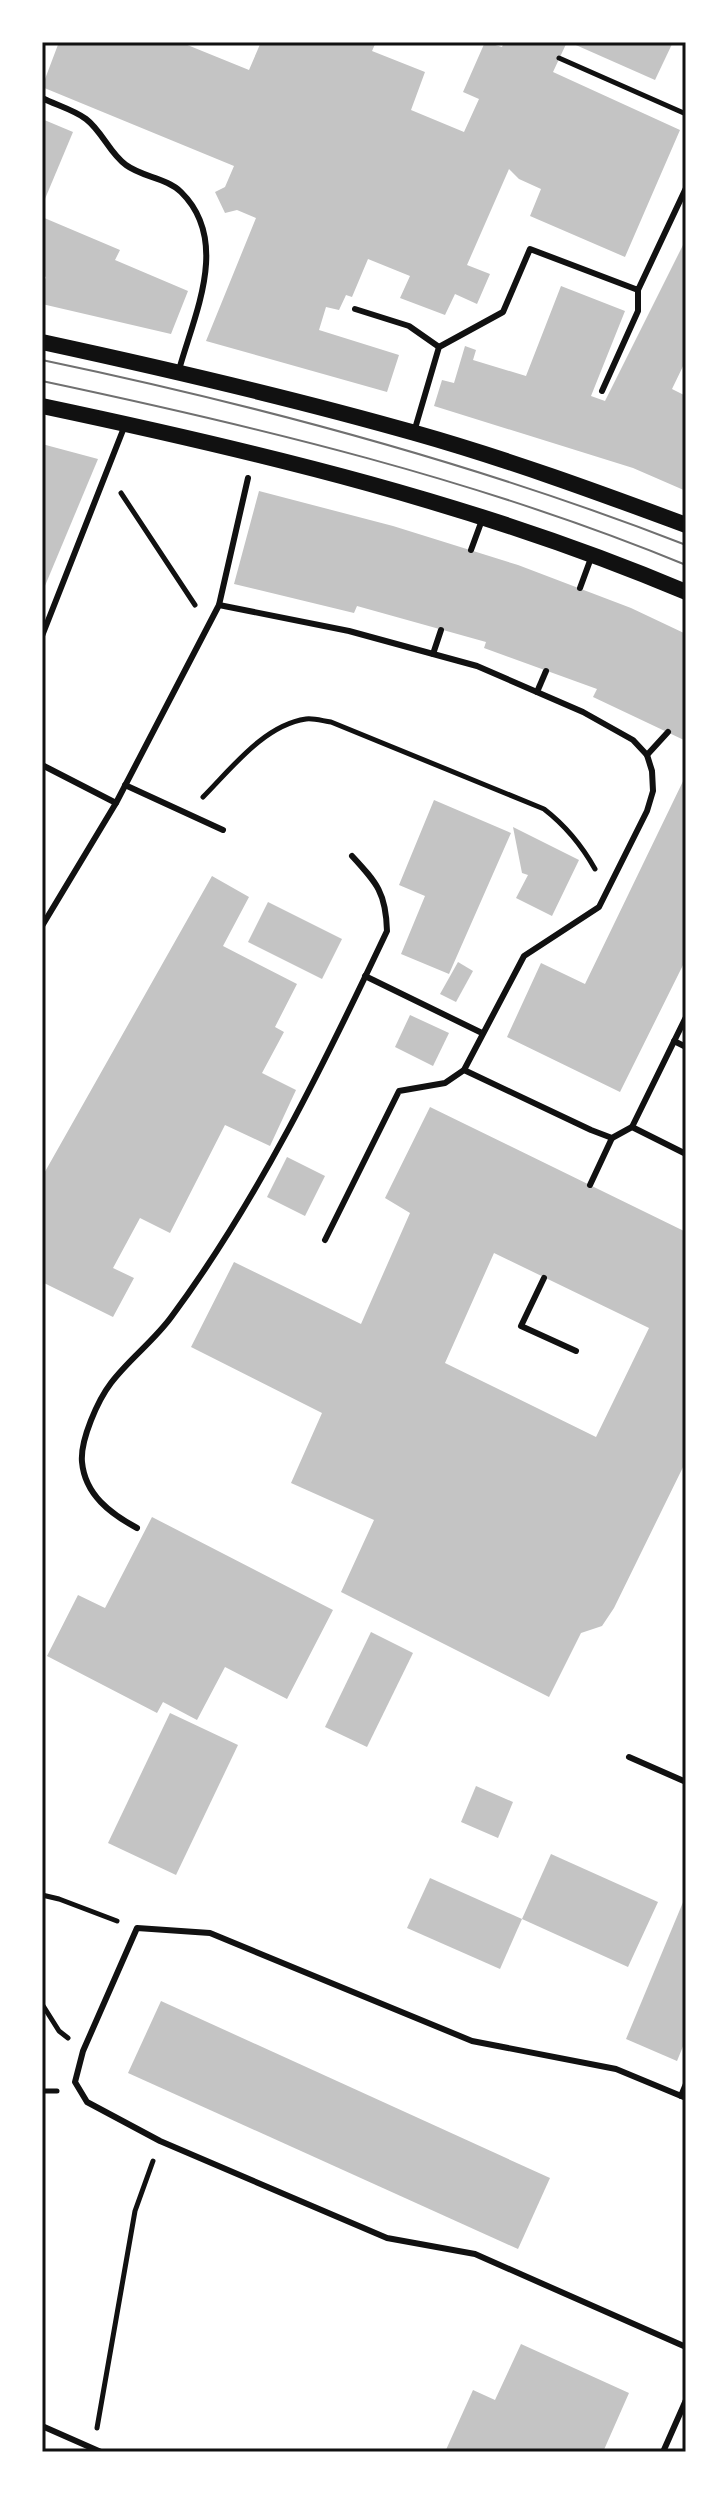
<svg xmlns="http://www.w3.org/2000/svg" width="728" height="2494" font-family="'IBM Plex Serif',serif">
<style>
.building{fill:#c4c4c4;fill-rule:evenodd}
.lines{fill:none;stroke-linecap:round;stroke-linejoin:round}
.path{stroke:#111;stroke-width:5}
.service{stroke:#111;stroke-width:6}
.secondary{stroke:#111;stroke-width:16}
.tram{stroke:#707070;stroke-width:2}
.neatline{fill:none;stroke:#111;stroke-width:3}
</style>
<rect width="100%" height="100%" fill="#fff"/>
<g class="building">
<path d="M59 42H180L249 70 261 42H376L372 51 425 72 411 110 464 132 479 99 463 92 485 42 502 47 504 42H567L553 72 680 130 625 257 530 216 541 189 519 179 509 169 467 265 490 274 477 304 455 294 445 315 400 298 410 276 368 259 352 297 346 295 339 310 326 307 319 330 399 355 387 392 206 341 256 218 237 210 225 213 215 192 225 187 234 166 42 87Z"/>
<path d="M569 42H673L655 80Z"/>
<path d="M42 119 73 132 42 206Z"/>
<path d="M42 217 120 250 115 260 188 291 171 334 42 304V288L46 277 42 275Z"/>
<path d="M686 239V360L672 389 686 396V491L633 468 434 406 442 380 454 383 465 346 476 350 473 360 526 376 561 286 625 311 591 396 605 401Z"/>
<path d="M42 444 98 459 42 593Z"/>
<path d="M259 491 393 526 518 565 631 608 686 634V741L593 697 597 689 484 648 486 642 357 606 354 613 234 584Z"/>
<path d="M686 775V959L620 1092 507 1037 541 963 585 984Z"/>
<path d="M434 800 511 833 449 974 401 954 425 896 399 885Z"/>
<path d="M513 827 579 860 552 916 516 898 528 875 522 873Z"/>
<path d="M212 876 249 897 223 946 297 984 275 1027 284 1032 262 1073 296 1090 270 1146 225 1125 170 1233 140 1218 113 1268 134 1278 113 1317 42 1282V1177Z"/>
<path d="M268 902 342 939 322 979 248 942Z"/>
<path d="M458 962 473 971 456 1002 440 994Z"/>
<path d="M410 1015 449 1033 433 1066 395 1047Z"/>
<path d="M430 1107 686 1232V1461L614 1608 602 1626 581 1633 549 1697 341 1592 374 1520 291 1483 322 1413 191 1347 234 1262 361 1324 410 1213 385 1198ZM494 1253 649 1328 596 1437 445 1363Z"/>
<path d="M287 1157 325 1176 305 1216 267 1197Z"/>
<path d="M152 1517 333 1610 287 1699 225 1667 197 1720 163 1702 157 1713 47 1656 78 1595 105 1608Z"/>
<path d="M371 1632 413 1653 367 1747 325 1727Z"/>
<path d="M170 1713 238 1745 176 1875 108 1843Z"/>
<path d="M476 1786 513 1802 498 1838 461 1822Z"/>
<path d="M551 1854 658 1902 628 1967 522 1919Z"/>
<path d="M430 1878 522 1919 500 1969 407 1928Z"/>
<path d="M686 1895V2039L677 2061 626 2039Z"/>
<path d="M161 2001 550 2178 518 2249 128 2073Z"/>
<path d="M521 2344 629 2393 603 2452H445L473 2390 495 2400Z"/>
</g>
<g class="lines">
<g class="path">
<path d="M559 58 686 114"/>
<path d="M121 493 195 605"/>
<path d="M203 797C231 769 264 725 306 719 314 718 323 721 331 722L544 809C566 826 581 844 595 869"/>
<path d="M42 1895 59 1899 117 1921"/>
<path d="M42 2004 59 2031 68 2038"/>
<path d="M42 2091H57"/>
<path d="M97 2428 135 2211 153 2161"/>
</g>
<g class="service">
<path d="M42 98C56 105 74 110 86 119 102 131 110 154 126 165 142 177 167 178 181 192 231 241 194 315 179 370"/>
<path d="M355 309 409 326 439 347"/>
<path d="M602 391 638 311V290"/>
<path d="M414 432 439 347 503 312 530 249 638 290 686 188"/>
<path d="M471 550 482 520"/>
<path d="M580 588 591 558"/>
<path d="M219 605 349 631 477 666 583 712 633 740 647 755 652 771 653 791 647 811 599 907 524 956 464 1070 445 1083 399 1091 325 1240"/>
<path d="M42 636 125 425"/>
<path d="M433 654 441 630"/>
<path d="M537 692 546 671"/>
<path d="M647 755 668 732"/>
<path d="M42 765 116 803"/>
<path d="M125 785 223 830"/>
<path d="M42 926 116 803 219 605 248 478"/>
<path d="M365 976 482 1033"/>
<path d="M674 1041 686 1047"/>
<path d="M464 1070 591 1130 612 1138 632 1127 686 1154"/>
<path d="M632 1127 686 1017"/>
<path d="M590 1185 612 1138"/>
<path d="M544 1278 521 1326 576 1351"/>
<path d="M137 1528C111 1514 85 1495 82 1462 80 1440 98 1400 111 1383 129 1359 154 1341 172 1316 258 1200 325 1062 387 931 386 893 377 883 352 856"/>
<path d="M629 1757 686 1782"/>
<path d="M681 2096 686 2084"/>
<path d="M686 2098 616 2069 472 2041 210 1933 137 1928 83 2051 75 2082 87 2102 160 2141 387 2238 475 2254 686 2347"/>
<path d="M42 2426 101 2452"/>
<path d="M663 2452 686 2400"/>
</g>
<g class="secondary">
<path d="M42 342C167 369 292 398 415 433 507 459 597 492 686 525"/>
<path d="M42 406C260 452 481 505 686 592"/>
</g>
<g class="tram">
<path d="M42 360C257 405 481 465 686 545"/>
<path d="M42 381C259 427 480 480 686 565"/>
</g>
</g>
<rect width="728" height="2494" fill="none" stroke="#ffffff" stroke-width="88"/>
<rect x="44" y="44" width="640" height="2406" class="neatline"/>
</svg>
